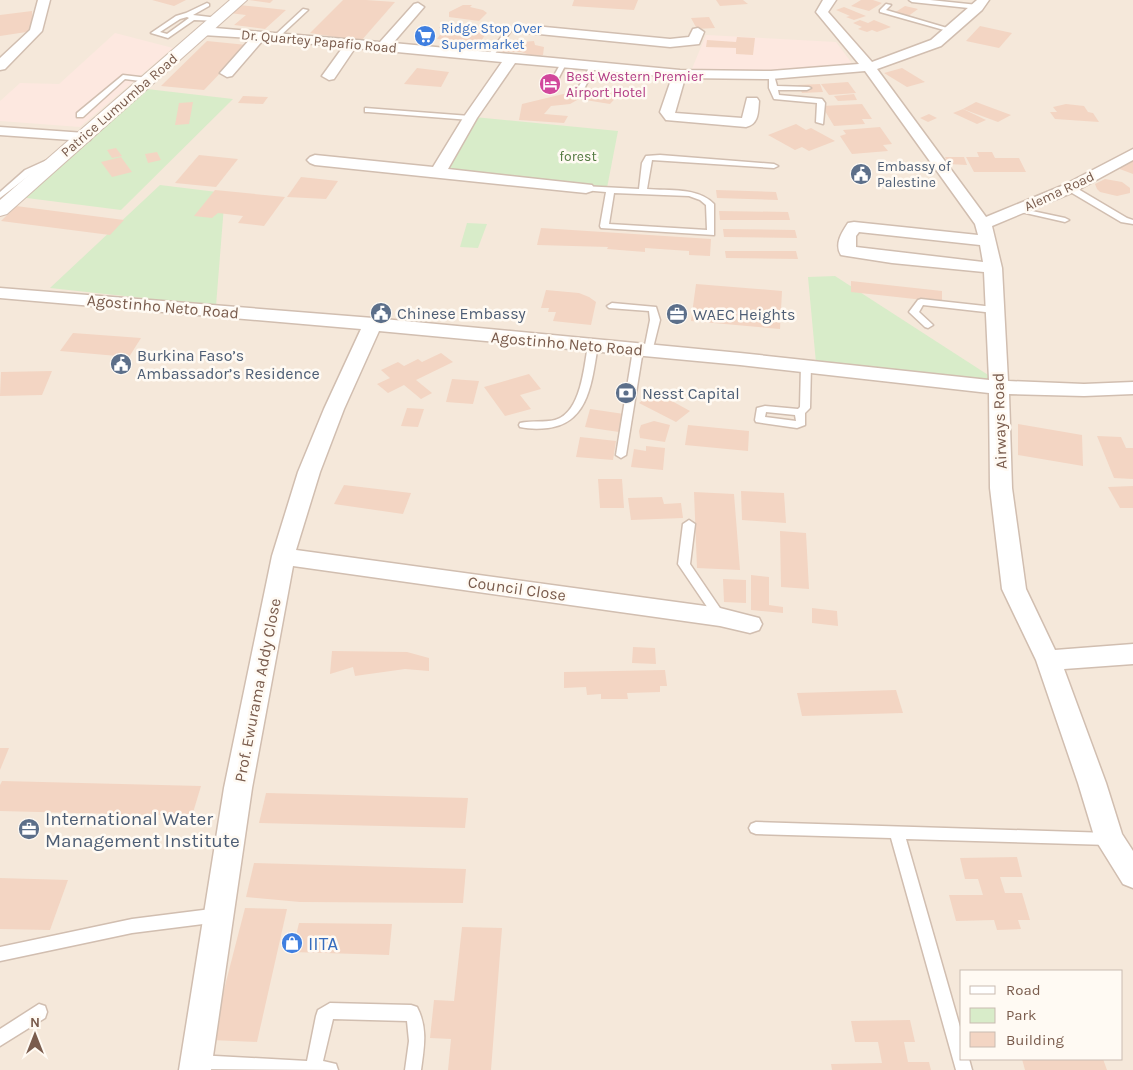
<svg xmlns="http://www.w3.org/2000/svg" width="1133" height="1070" font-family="Karla,sans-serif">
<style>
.residential{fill:#f5e8da;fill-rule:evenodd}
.commercial{fill:#fde8e0}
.green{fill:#d8ecc9}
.building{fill:#f3d5c3}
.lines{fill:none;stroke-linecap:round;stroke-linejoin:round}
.service-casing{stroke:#d1beb0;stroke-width:3}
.minor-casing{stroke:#d1beb0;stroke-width:3}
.tertiary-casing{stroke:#d1beb0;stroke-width:2}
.service{fill:#fff;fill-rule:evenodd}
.minor{fill:#fff;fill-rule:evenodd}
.tertiary{fill:#fff;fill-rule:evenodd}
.labels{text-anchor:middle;stroke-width:5;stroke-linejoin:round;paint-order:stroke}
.far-shop-label{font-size:14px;fill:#366cbe;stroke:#fffaf3;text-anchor:start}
.far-street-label{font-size:14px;fill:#7a5c4d;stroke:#fffaf3}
.far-hotel-label{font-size:14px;fill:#b23c85;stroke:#fffaf3;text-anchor:start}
.far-park-label{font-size:14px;fill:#537a41;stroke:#fffaf3}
.far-service-label{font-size:14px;fill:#4e5e75;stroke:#fffaf3;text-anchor:start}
.street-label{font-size:16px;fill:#7a5c4d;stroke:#fffaf3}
.service-label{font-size:16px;fill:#4e5e75;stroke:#fffaf3;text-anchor:start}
.near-service-label{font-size:19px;fill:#4e5e75;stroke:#fffaf3;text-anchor:start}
.near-shop-label{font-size:19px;fill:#366cbe;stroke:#fffaf3;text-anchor:start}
</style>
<rect width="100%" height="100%" fill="#fdf6ec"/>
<path class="residential" d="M0 0H1133V1070H0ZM962 971H1122V1059H962Z"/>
<g class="commercial">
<path d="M115 33 173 48 80 127 0 121V101L20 83 59 84Z"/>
<path d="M706 35 836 42 851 62 849 65 792 70 691 71Z"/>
</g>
<g class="green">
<path d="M147 89 233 99 121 210 19 197Z"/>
<path d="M474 117 618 131 607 188 440 171Z"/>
<path d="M160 185 225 193 216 306 50 288Z"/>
<path d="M467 223 487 224 478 248 460 247Z"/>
<path d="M835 276 999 382 816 363 808 277Z"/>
</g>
<g class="building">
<path d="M152 0H186L174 6Z"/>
<path d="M249 0H273L270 3Z"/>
<path d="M343 0H366L395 2 361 41 310 33Z"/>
<path d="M574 0H638L634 10 572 6Z"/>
<path d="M716 0H743L748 4 720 6Z"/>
<path d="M861 0H873L882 3 869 11 851 6Z"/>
<path d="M239 5 286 10 265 29 234 25 246 15 229 13Z"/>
<path d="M463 5H472L470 7 483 10 487 13 479 21 449 17V12Z"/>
<path d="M905 6 918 9 907 17 894 13Z"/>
<path d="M844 7 866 16 854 20 846 17 850 16 836 10Z"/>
<path d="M32 11 33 31 0 36V15Z"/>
<path d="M709 17 715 28 697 29 691 18Z"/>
<path d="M860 20 868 23 874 20 891 27 877 32 872 30 867 32 858 29 862 27 853 23Z"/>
<path d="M442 24 478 28 477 29 488 30 475 51 466 48 470 42 437 39 444 29 439 28Z"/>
<path d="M980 26 1012 33 999 48 966 41Z"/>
<path d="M737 37 755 38 753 55 736 54V48L706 47 707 40 736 42Z"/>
<path d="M523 39 522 42 534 41 535 45 544 47 543 55 536 57 521 52H500L505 44 512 40Z"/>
<path d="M207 41 247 45 204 90 161 86Z"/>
<path d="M417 68 449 72 441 87 404 84Z"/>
<path d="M902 68 925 82 907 87 884 73Z"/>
<path d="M848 82 856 93 829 95 821 84Z"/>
<path d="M820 84 823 92 802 93 798 85Z"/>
<path d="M588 88 620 93 610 104 579 99 570 104 551 106 544 114 568 116 564 123 519 120 522 104Z"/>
<path d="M854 94 857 100 838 101 834 96Z"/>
<path d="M243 96 268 97 263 104 238 103Z"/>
<path d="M193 102 189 124 175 125 179 103Z"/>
<path d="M976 102 1011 115 998 122 963 109Z"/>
<path d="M862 104 872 119H862L865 124 834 126 822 106Z"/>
<path d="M1066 104 1084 106 1088 112 1093 113 1099 122 1055 119 1050 112H1057L1053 107Z"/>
<path d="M963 109 986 120 977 124 953 113Z"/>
<path d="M929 114 937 118 928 122 920 118Z"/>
<path d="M796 124 806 130 811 128 835 141 809 151 802 147 795 150 768 135Z"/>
<path d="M880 127 892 144 883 145 888 151 852 154 840 136 846 134 843 130Z"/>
<path d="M116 148 122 156 112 158 107 150Z"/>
<path d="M157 152 161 160 148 163 145 154Z"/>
<path d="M977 152H992L995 158H1019L1026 172H974L966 157H979Z"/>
<path d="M199 155 238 159 216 187 175 183Z"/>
<path d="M1133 156V174L1117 168Z"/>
<path d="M121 157 132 172 112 177 101 162Z"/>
<path d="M945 157H964L967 165 948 164Z"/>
<path d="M301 177 338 181 326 199 287 197Z"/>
<path d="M1105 179 1122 182 1130 188V193L1117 196 1100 192 1097 189 1095 184Z"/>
<path d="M215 190 285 197 264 226 238 223 243 216 218 213 212 218 194 216Z"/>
<path d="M716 190 776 192 778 200 717 198Z"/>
<path d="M16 206 124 220 110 235 1 221Z"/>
<path d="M719 211 788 212 790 220H720Z"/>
<path d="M541 228 711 239 710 256 689 255V251L645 248V252L607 249 608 247 537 245Z"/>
<path d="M723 229 795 230 797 238 724 237Z"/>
<path d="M725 251H796L798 259 726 258Z"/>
<path d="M851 281 942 291V302L851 292Z"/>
<path d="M696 284 782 291 780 329 691 321Z"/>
<path d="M546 290 579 293 589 297 596 302 591 325 553 321 556 312H548L549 308H541Z"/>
<path d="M73 333 141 338 129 357 60 351Z"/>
<path d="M441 353 453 362 416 380 432 393 421 399 404 385 388 393 377 384 390 378 381 370 398 362 404 366 418 359 422 362Z"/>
<path d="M52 371 42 395 0 396 1 372Z"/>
<path d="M529 374 541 389 520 395 531 409 505 416 484 387Z"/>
<path d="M452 379 479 381 473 404 446 402Z"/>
<path d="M652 393 668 402 670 400 690 411 676 422 639 403Z"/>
<path d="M407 408 424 409 418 427 401 426Z"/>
<path d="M590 409 624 414 619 432 585 427Z"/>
<path d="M654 421 670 425 665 442 640 438 639 431 641 425Z"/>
<path d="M1018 424 1082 435 1083 466 1018 455Z"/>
<path d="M688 425 749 431 748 451 685 445Z"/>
<path d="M1097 436 1121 437 1126 448H1133V479L1114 478Z"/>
<path d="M580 437 616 441 613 460 576 457Z"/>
<path d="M646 446 665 448 663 470 631 467 634 449 646 451Z"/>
<path d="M598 479H622L624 508H600Z"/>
<path d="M344 485 411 493 403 514 334 504Z"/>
<path d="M1133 486V508H1120L1108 487Z"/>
<path d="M741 491 784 493 786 523 742 520Z"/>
<path d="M694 492 734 494 740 570 697 568Z"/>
<path d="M662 497 664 504 681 503 683 518 631 520 628 498Z"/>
<path d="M780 531 806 533 809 589 781 587Z"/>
<path d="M751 575 769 577V605L783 607V613L751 610Z"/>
<path d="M723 579 746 580V603L724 602Z"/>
<path d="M812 608 837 611 838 626 812 623Z"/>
<path d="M633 647 655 648 656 664 632 663Z"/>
<path d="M332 651 407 652 429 658V671L405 669 355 676 353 667 330 674Z"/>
<path d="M665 670 667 686H660V692L627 693 628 699H601V694L587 695 586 687 564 688V672Z"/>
<path d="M896 690 903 713 802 716 797 693Z"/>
<path d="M0 748H9L0 770Z"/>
<path d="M2 781 201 786 192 816 0 811V785Z"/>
<path d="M266 793 468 798 465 828 259 823Z"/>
<path d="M1017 857 1022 877H1000L1005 893H1022L1030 920H1018L1021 929 997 930 994 920 956 921 949 895H983L978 879H965L960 858Z"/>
<path d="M254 863 466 869 463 903 300 902 246 897Z"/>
<path d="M0 878 68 880 50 930 0 929Z"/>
<path d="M245 908 287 909 257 1042 211 1040Z"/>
<path d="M299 923 392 924 389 955 292 952Z"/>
<path d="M462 927 502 928 491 1070H448L451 1039 430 1038 434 1000 454 1001Z"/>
<path d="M910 1020 915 1042H904L908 1062H929L931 1070H832L831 1064 882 1063 878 1042H855L851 1021Z"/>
<path d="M1022 1059H1103L1107 1070H1025Z"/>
</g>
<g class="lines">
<g class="service-casing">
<g id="service">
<path d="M909 0H930L978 5 981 7 978 9 912 2Z"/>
<path d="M207 3 209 4V6L193 15 218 18 220 19V21L194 20 168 38 151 33 176 16 186 13ZM187 17 189 18 167 34 160 32 180 19Z"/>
<path d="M886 4 891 5 886 10 954 30 951 32 880 12V10Z"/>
<path d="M303 9 308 10 279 37H275V35Z"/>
<path d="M506 30 511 31 492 58H488L487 57Z"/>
<path d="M561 63 566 64 553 89H549L547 88Z"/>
<path d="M590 66 595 67 584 89H580L578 88Z"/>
<path d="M769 74 774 75 777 86 809 87 811 88 807 90H778L779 95 822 99 825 103 823 124 816 122 817 103 774 99 769 88Z"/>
<path d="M123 75 148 78 151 80 148 82 125 79 83 117H77V113Z"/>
<path d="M365 108 470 116 474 118 470 120 368 112H365Z"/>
<path d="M660 155 774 164 778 166 774 168 652 160 647 189C669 191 698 187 714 204V235L601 228 600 226 606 192 583 190V186L639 189 642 163 646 156ZM614 193 689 196 700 200 706 205 707 230 609 224Z"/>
<path d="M47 160 54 162 31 174 0 198V192L25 170Z"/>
<path d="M1067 186H1073L1127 218 1133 220V224L1121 222 1067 190Z"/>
<path d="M1018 208 1065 218 1069 220 1065 222 1021 212 1017 210Z"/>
<path d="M921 299 994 307 999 310 994 313 923 305 919 312 933 325 928 328 925 327 909 312 918 300Z"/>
<path d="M612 303 656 307 660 320 652 352 649 353 644 350 650 320 649 311 609 308 607 306Z"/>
<path d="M593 342 598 345C592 379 590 423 548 428 539 429 529 429 520 427L519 425 520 423C532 420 544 423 555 420 581 413 584 367 588 345Z"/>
<path d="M638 347 643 350 626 455 621 458 616 455 633 350Z"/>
<path d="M806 362 811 365 810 408 805 413V425L797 428 756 422 755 420 757 408 765 406 798 409 800 407 801 365ZM766 412 795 415 796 421 765 417Z"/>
<path d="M689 520 695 524 690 564 724 614 726 617 724 620H716L678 564 683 524Z"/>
<path d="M756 822 1109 833 1114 835 1116 839 1114 843 1109 845 906 839 962 1034V1059H969L972 1070H956L891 838 756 834 751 832 749 828 751 824Z"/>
<path d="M219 908 224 910 226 915 224 920 219 922 132 933 0 961V947L132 919Z"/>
<path d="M330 1003 411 1005 417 1007C428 1028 424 1047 421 1070H405L409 1041 407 1021 333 1019 323 1061 336 1064 338 1070 191 1069 189 1063 191 1057 197 1055 307 1061 316 1016 318 1010Z"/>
<path d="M39 1004 45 1006 47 1012 45 1018 0 1046V1029Z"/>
</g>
</g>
<g class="minor-casing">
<g id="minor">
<path d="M38 0H50L42 31 5 69 0 70V58L30 30Z"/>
<path d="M823 0H836L828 12 872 62 931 40 977 0H989L982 10 941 46 877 69 986 217 1064 185 1133 149V160L1076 191 992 226 1002 268 1008 381 1084 384 1133 382V394L1084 396 1009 394 1012 488 1026 589 1055 650 1133 644V664L1064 669 1106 783 1122 834 1133 851V888L1123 884 1095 839 1078 783 1036 660 1002 589 990 488 989 393 740 365 379 331 344 409 320 472 296 550 720 608 759 618 762 624 759 630 750 633 720 626 293 566 252 788 211 1070H179L224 788 272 556 298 472 324 409 361 329 0 298V288L373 318 740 353 989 380 984 272 892 263 847 256 841 255C834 244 842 232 848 223L854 222 978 235 975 224 865 71 771 79 685 78 675 113 742 118 747 98H757L759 101C758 112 759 124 746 127L666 120 660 112 672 77 515 63 477 118 448 169 592 185 594 188 592 191 586 193 315 165 310 163 307 160 310 157 315 155 433 167 463 118 502 62 355 48 334 79 329 80 322 76 343 47 264 39 232 76 227 77 220 73 251 38 203 35 197 31 203 27 380 42 414 4 418 3 424 7 393 43 680 70 771 71 859 64 816 12ZM859 232 980 245 983 262 856 247V236Z"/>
<path d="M534 26 670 39 689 37 693 29 698 28 704 32 699 44 670 47 529 33 528 30 529 27Z"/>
<path d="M0 127 85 133 90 134 92 137 90 140 85 141 0 135Z"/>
</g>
</g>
<g class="tertiary-casing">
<path id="tertiary" d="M230 0H247L7 214 0 216V200Z"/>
</g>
<use href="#service" class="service"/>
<use href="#minor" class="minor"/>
<use href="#tertiary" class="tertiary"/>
</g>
<defs>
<g id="supermarket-disc" transform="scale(1.125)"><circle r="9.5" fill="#3f7fe0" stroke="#fffaf3"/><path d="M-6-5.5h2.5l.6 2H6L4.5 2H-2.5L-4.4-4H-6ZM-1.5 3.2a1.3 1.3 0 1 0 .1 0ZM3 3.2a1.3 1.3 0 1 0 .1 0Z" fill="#fff"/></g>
<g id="hotel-disc" transform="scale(1.125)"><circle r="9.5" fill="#d1479c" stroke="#fffaf3"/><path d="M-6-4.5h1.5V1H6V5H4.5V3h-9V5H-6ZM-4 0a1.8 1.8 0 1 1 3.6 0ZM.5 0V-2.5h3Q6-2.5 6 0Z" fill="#fff"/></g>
<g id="civic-disc" transform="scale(1.125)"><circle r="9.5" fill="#5c6f8a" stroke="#fffaf3"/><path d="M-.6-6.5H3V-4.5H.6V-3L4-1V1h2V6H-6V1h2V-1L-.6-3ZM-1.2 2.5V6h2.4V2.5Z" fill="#fff"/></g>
<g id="office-disc" transform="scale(1.125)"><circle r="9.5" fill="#5c6f8a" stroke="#fffaf3"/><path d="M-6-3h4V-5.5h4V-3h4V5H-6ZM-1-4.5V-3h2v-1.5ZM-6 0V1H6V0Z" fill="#fff"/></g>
<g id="bank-disc" transform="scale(1.125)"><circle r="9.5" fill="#5c6f8a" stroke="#fffaf3"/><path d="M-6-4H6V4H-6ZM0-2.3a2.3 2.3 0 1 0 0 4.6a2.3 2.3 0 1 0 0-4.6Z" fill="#fff"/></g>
<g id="shop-disc" transform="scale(1.125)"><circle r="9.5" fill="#3f7fe0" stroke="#fffaf3"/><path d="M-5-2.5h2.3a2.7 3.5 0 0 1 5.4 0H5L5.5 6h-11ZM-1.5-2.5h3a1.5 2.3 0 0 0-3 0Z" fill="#fff"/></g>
</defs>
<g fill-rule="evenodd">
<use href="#supermarket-disc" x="425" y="36"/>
<use href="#hotel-disc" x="550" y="84"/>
<use href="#civic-disc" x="861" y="174"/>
<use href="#civic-disc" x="381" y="313"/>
<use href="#office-disc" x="677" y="314"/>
<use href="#civic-disc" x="121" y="364"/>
<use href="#bank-disc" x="626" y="393"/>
<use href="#office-disc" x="29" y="829"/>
<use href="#shop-disc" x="292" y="943"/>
</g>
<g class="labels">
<g class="far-shop-label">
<text x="441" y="33">Ridge Stop Over<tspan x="441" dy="16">Supermarket</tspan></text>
</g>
<g class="far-street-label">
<text transform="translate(319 41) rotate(5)" y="5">Dr. Quartey Papafio Road</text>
<text transform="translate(119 105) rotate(-41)" y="5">Patrice Lumumba Road</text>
<text transform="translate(1059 191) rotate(-25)" y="5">Alema Road</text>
</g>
<g class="far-hotel-label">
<text x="566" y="81">Best Western Premier<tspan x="566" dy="16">Airport Hotel</tspan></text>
</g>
<g class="far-park-label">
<text x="578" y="161">forest</text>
</g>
<g class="far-service-label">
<text x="877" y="171">Embassy of<tspan x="877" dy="16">Palestine</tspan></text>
</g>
<g class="street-label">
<text transform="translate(163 306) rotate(5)" y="6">Agostinho Neto Road</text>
<text transform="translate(567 343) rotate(5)" y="6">Agostinho Neto Road</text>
<text transform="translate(999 421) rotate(-92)" y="6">Airways Road</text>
<text transform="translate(517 588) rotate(8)" y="6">Council Close</text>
<text transform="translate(257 690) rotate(-79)" y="6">Prof. Ewurama Addy Close</text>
</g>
<g class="service-label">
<text x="397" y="319">Chinese Embassy</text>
<text x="693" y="320">WAEC Heights</text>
<text x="137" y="361">Burkina Faso’s<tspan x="137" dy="18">Ambassador’s Residence</tspan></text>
<text x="642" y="399">Nesst Capital</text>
</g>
<g class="near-service-label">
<text x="45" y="825">International Water<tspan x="45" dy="22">Management Institute</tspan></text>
</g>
<g class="near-shop-label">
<text x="308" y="950">IITA</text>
</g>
</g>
<rect x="960" y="970" width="162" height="90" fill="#fffaf3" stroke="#cabbb1"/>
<rect x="970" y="986" width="25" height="8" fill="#ffffff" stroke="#cabbb1"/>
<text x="1006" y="995" font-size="15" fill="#7a5c4d">Road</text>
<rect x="970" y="1008" width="25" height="15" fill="#d8ecc9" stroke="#cabbb1"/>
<text x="1006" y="1020" font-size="15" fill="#7a5c4d">Park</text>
<rect x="970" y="1032" width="25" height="15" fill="#f3d5c3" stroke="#cabbb1"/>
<text x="1006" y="1045" font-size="15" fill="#7a5c4d">Building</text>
<g transform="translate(35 1035)" stroke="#fffaf3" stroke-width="4" paint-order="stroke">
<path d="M0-4L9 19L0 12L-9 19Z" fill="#7a5c4d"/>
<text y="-8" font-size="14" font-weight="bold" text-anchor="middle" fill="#7a5c4d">N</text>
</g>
</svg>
